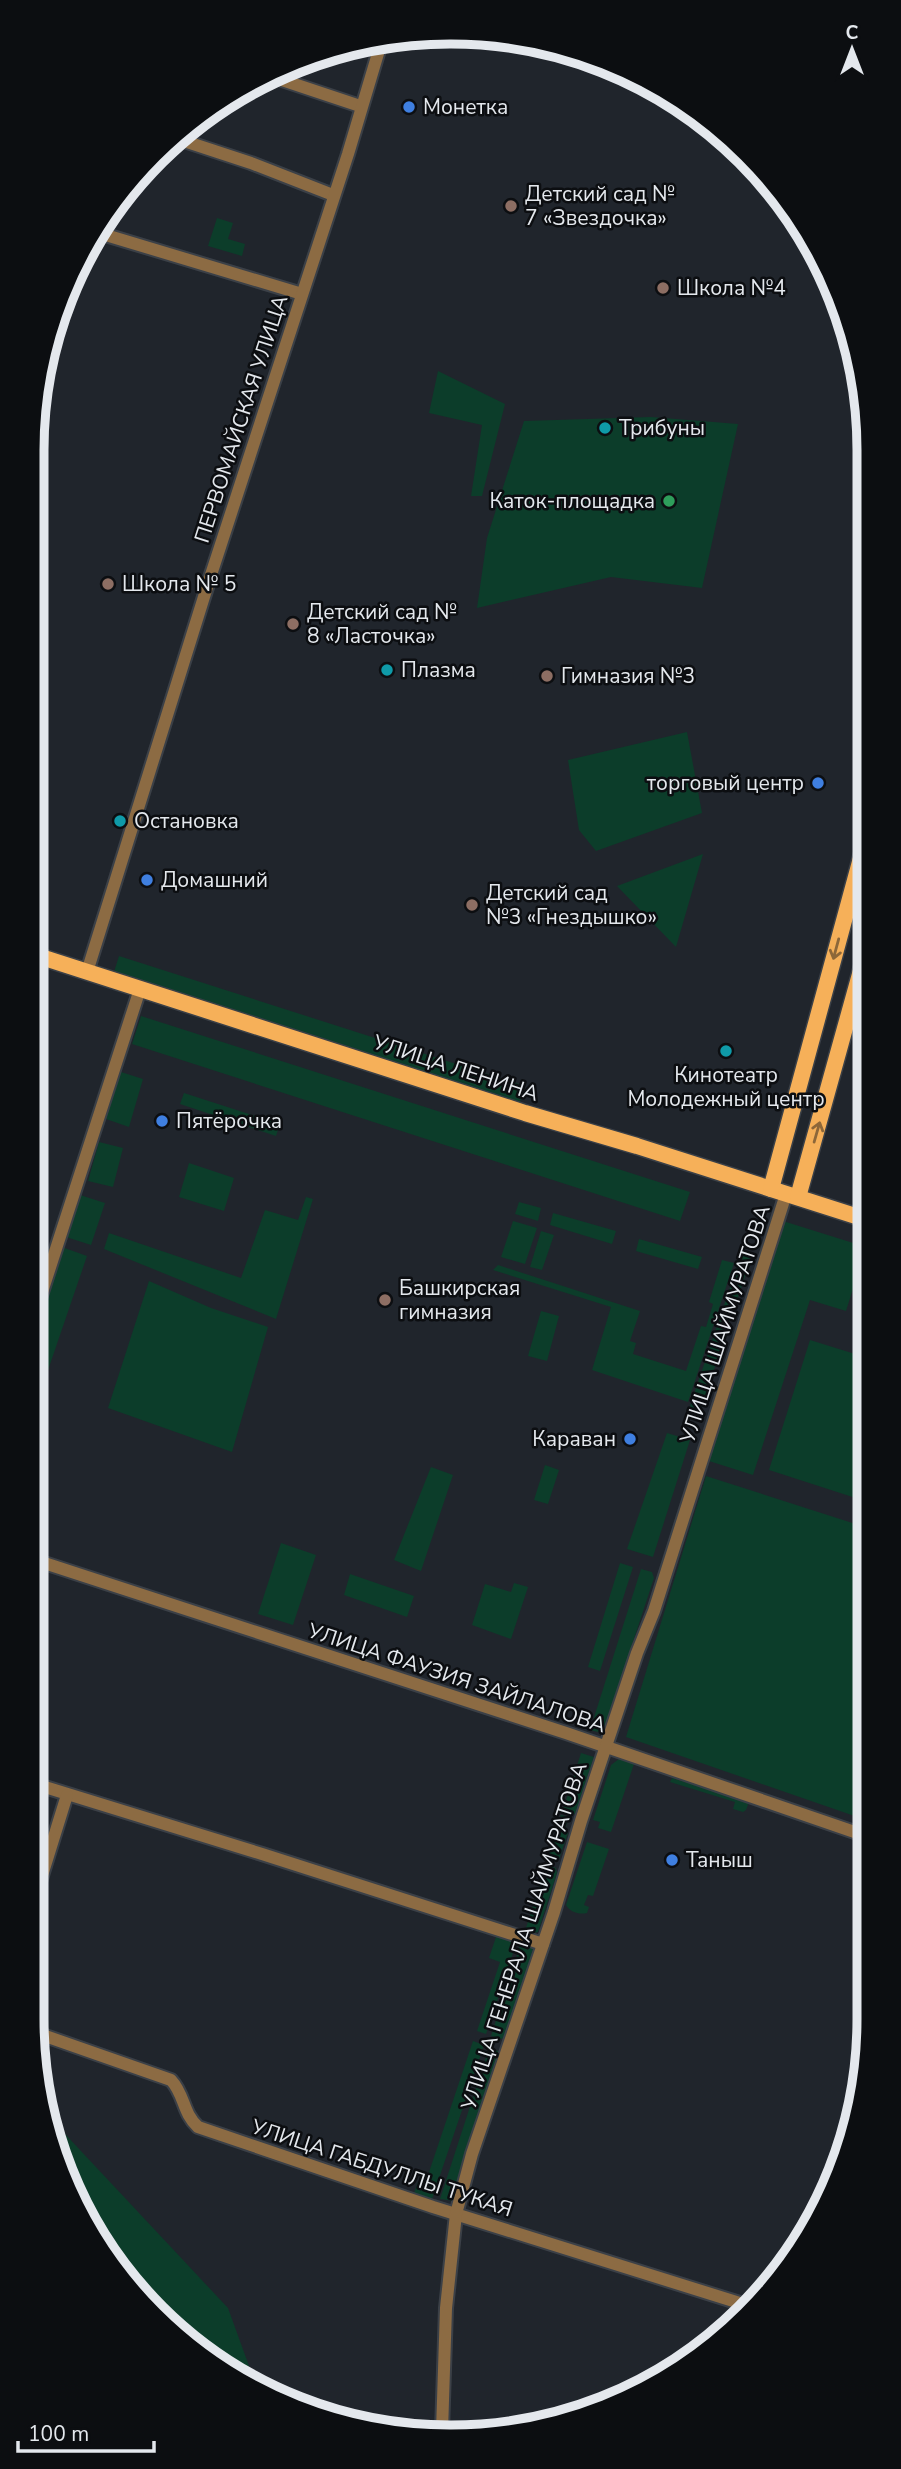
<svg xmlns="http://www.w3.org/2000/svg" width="901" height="2469" font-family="'Nunito Sans',sans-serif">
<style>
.green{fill:#0c3d2a}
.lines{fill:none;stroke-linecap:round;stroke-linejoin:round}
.minor-casing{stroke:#3b4047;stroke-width:16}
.major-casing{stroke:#3b4047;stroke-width:19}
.minor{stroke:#8c6b43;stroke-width:12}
.major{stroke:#f6b059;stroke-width:16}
.oneway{stroke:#8d6739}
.shop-dot{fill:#3f7fe0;stroke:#0c0e11;stroke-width:2.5}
.education-dot{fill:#8d6e63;stroke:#0c0e11;stroke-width:2.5}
.culture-dot{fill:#0f9aa8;stroke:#0c0e11;stroke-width:2.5}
.leisure-dot{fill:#2e9e5b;stroke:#0c0e11;stroke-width:2.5}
.labels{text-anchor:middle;stroke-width:5;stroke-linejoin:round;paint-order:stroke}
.poi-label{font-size:21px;fill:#e4e8ed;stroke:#0c0e11;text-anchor:start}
.street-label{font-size:21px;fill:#e4e8ed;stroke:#0c0e11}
.rim{fill:none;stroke:#e4e8ed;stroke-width:9}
</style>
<rect width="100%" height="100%" fill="#20252c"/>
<g class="green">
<path d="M217 218 233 223 228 239 245 244 242 256 208 246Z"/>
<path d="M438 371 505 404 482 496H471L482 425 429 413Z"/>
<path d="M651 417 738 424 702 588 611 577 477 608 487 538 524 421Z"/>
<path d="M687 732 702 813 596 851 579 830 568 760Z"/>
<path d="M703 854 676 947 617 886Z"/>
<path d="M119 956 525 1086 520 1102 114 972Z"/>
<path d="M141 1016 690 1192 680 1221 132 1044Z"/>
<path d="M121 1072 143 1079 129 1127 106 1119Z"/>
<path d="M184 1093 280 1124 276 1136 180 1104Z"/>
<path d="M99 1142 123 1148 113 1187 88 1181Z"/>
<path d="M189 1163 234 1178 224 1211 179 1197Z"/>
<path d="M77 1194 105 1203 91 1245 63 1236Z"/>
<path d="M306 1197 313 1199 276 1319 104 1249 109 1233 241 1278 265 1210 298 1220Z"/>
<path d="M519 1202 541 1208 538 1221 515 1214Z"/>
<path d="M553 1213 616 1231 612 1244 550 1225Z"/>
<path d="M513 1221 537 1228 525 1264 501 1257Z"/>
<path d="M783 1221 866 1247 846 1311 810 1300 753 1475 709 1461Z"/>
<path d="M541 1231 554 1235 542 1270 530 1267Z"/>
<path d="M639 1239 702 1257 698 1269 636 1251Z"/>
<path d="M59 1246 87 1256 46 1376 32 1373V1341Z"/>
<path d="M741 1255 751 1258 699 1415 688 1412Z"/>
<path d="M722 1260 734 1263 688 1402 592 1370 611 1307 493 1270 498 1265 640 1311 630 1341 636 1343 633 1354 686 1371 701 1326 706 1327 713 1304 709 1302Z"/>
<path d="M149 1281 211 1308 268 1327 232 1452 108 1408Z"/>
<path d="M541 1311 559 1316 547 1361 528 1356Z"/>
<path d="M810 1340 868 1358V1502L769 1470Z"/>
<path d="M667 1433 690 1440 653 1557 627 1549Z"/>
<path d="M545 1465 559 1470 548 1504 534 1500Z"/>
<path d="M431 1467 453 1475 421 1571 394 1560Z"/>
<path d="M706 1476 868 1528 869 1821 626 1737Z"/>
<path d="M281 1543 316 1555 293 1625 258 1614Z"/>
<path d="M620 1563 633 1567 600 1671 588 1667Z"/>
<path d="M641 1569 652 1572 654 1578 604 1730 598 1732 590 1730Z"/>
<path d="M350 1574 414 1596 407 1617 344 1595Z"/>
<path d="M514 1583 528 1587 511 1639 472 1625 485 1584 511 1592Z"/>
<path d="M581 1753 594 1757 575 1814 563 1810Z"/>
<path d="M619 1759 634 1764 611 1832 598 1828 600 1822 593 1820 611 1765Z"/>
<path d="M672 1778 749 1802 746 1810 743 1812 733 1809 735 1802 670 1782Z"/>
<path d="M561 1815 569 1817 564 1832 568 1833 559 1859 548 1855Z"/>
<path d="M587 1842 609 1849 593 1896 588 1895 584 1905 589 1907 587 1913C579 1915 570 1912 566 1905Z"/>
<path d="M546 1865 556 1868 557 1873 538 1932 533 1933 525 1931Z"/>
<path d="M497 1934 517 1941 486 2034 477 2031 500 1962 489 1958Z"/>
<path d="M521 1942 531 1945 533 1949 506 2037 501 2039 491 2036Z"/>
<path d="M473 2041 484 2045 432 2199 414 2193 418 2182 425 2184Z"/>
<path d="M489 2048 498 2051V2055L454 2201 440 2199Z"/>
<path d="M51 2119 228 2308 257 2388 136 2295 63 2178Z"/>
</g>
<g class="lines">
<g class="minor-casing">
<g id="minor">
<path d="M273 77 360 106"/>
<path d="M181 140 251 163 333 195"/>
<path d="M109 236 302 294"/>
<path d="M87 972 208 584 348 154 382 40"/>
<path d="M32 1323 140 989"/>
<path d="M32 1559 566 1733 869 1837"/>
<path d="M32 1783 262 1854 543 1944"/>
<path d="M35 1898 67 1795"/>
<path d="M34 2032 171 2080C185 2095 182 2112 198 2127L433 2207 746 2305"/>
<path d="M442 2431 446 2308 456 2214 472 2154 554 1912 581 1821 637 1653 654 1611 786 1194"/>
</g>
</g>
<g class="major-casing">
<g id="major">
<path d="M32 954 525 1113 637 1146 868 1220"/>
<path d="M771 1189 867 836"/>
<path d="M798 1197 867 949"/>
</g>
</g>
<use href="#minor" class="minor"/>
<use href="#major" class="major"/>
</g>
<defs><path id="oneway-shaft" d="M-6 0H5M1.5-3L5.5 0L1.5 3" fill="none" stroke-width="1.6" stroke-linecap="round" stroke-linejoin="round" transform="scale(1.75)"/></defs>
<g class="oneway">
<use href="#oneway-shaft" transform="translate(836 949) rotate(105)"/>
<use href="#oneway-shaft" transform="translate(817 1132) rotate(-74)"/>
</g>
<g class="shop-dot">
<circle cx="409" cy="107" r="7"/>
<circle cx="818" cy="783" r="7"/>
<circle cx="147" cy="880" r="7"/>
<circle cx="162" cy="1121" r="7"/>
<circle cx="630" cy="1439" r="7"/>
<circle cx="672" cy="1860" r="7"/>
</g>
<g class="education-dot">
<circle cx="511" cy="206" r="7"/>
<circle cx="663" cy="288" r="7"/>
<circle cx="108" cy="584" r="7"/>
<circle cx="293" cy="624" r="7"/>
<circle cx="547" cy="676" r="7"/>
<circle cx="472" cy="905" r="7"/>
<circle cx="385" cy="1300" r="7"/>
</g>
<g class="culture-dot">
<circle cx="605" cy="428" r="7"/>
<circle cx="387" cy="670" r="7"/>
<circle cx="120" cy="821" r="7"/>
<circle cx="726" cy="1051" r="7"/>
</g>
<circle class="leisure-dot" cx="669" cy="501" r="7"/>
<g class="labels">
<g class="poi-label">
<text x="423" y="114">Монетка</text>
<text x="525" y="201">Детский сад №<tspan x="525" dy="24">7 «Звездочка»</tspan></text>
<text x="677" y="295">Школа №4</text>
<text x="619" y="435">Трибуны</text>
<text x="655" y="508" text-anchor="end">Каток-площадка</text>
<text x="122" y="591">Школа № 5</text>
<text x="307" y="619">Детский сад №<tspan x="307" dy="24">8 «Ласточка»</tspan></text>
<text x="401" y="677">Плазма</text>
<text x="561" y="683">Гимназия №3</text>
<text x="804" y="790" text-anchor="end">торговый центр</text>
<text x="134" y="828">Остановка</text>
<text x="161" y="887">Домашний</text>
<text x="486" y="900">Детский сад<tspan x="486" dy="24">№3 «Гнездышко»</tspan></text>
<text x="726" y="1082" text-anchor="middle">Кинотеатр<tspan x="726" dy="24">Молодежный центр</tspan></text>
<text x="176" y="1128">Пятёрочка</text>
<text x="399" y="1295">Башкирская<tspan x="399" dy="24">гимназия</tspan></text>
<text x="616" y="1446" text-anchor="end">Караван</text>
<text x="686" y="1867">Таныш</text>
</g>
<g class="street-label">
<text transform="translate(241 419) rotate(-72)" y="7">ПЕРВОМАЙСКАЯ УЛИЦА</text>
<text transform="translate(456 1068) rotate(18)" y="7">УЛИЦА ЛЕНИНА</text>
<text transform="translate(725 1324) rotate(-72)" y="7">УЛИЦА ШАЙМУРАТОВА</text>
<text transform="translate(457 1678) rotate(18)" y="7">УЛИЦА ФАУЗИЯ ЗАЙЛАЛОВА</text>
<text transform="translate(524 1936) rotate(-72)" y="7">УЛИЦА ГЕНЕРАЛА ШАЙМУРАТОВА</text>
<text transform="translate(382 2168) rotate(18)" y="7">УЛИЦА ГАБДУЛЛЫ ТУКАЯ</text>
</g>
</g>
<path d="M0 0H901V2469H0ZM450 44H451A406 406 0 0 1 857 450V2019A406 406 0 0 1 451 2425H450A406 406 0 0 1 44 2019V450A406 406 0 0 1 450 44Z" fill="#0c0e11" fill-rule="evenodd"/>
<path class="rim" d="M450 44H451A406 406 0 0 1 857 450V2019A406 406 0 0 1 451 2425H450A406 406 0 0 1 44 2019V450A406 406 0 0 1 450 44Z"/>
<g transform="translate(852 49)" stroke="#0c0e11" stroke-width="5" paint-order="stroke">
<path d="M0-5L12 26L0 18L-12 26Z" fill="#e4e8ed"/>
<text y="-10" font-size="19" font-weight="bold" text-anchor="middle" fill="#e4e8ed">С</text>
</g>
<path d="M18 2441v10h136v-10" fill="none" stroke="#e4e8ed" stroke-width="3.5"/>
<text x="28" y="2441" font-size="21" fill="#e4e8ed" stroke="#0c0e11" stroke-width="5" paint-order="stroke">100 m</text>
</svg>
